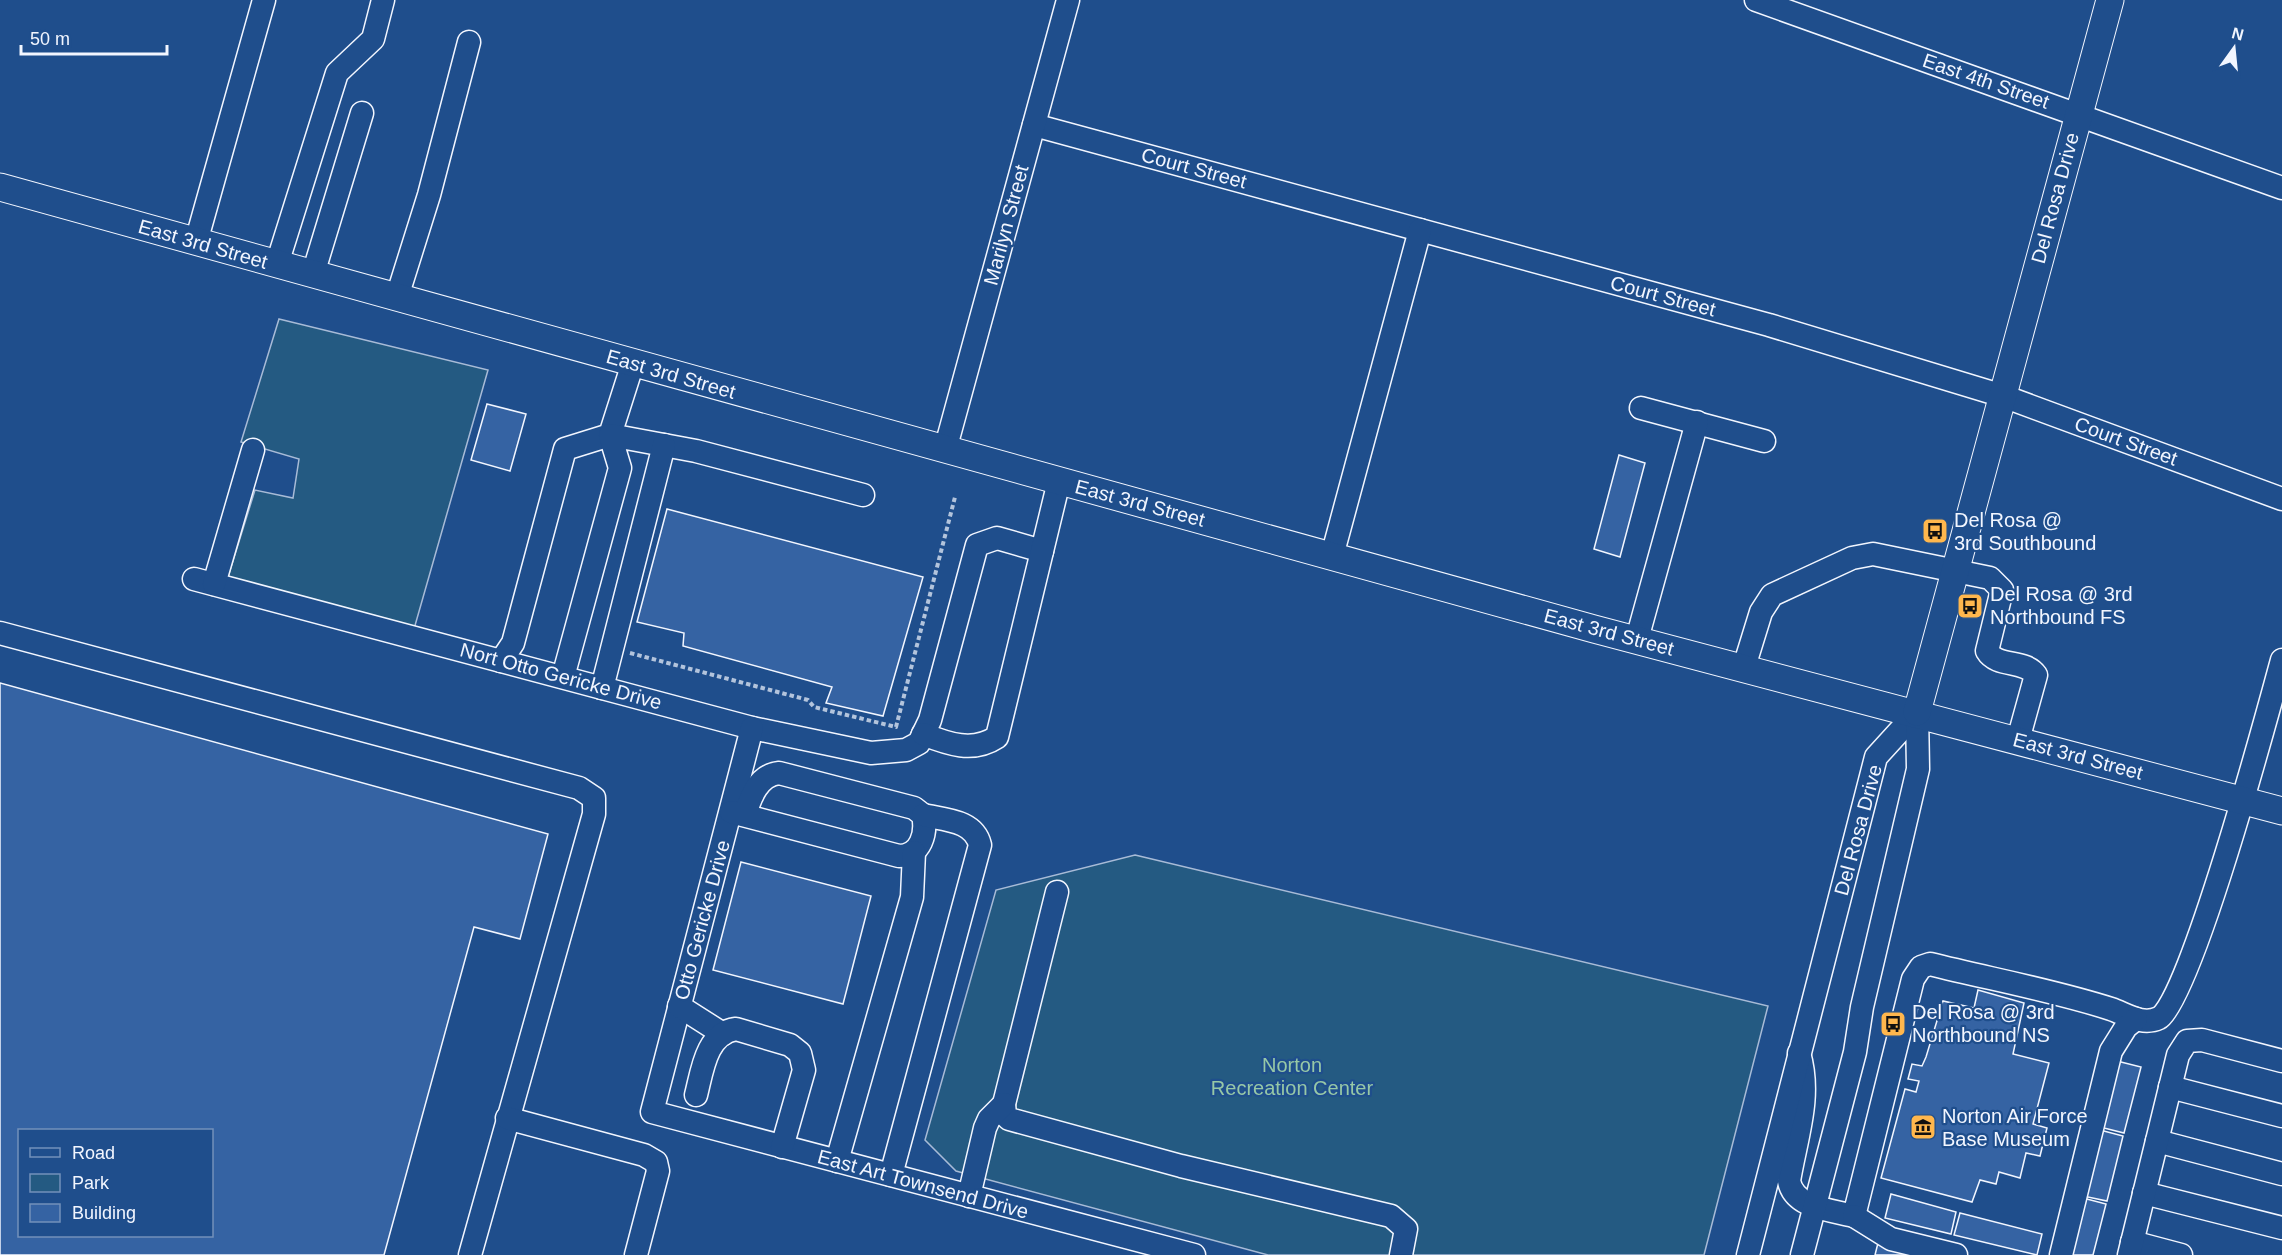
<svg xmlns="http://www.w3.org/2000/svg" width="2282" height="1255" font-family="Arial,sans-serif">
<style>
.green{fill:#245a82;stroke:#a8bbd7;stroke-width:1.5}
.building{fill:#3563a3;stroke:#f2f6ff;stroke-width:1.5;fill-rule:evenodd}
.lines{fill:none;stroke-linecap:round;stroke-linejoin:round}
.minor-casing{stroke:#f2f6ff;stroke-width:25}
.major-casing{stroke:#f2f6ff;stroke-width:29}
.path{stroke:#b3c4dc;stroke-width:4;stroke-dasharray:4.5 3;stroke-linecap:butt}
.minor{stroke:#1f4e8c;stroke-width:22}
.major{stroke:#1f4e8c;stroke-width:27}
.labels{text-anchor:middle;stroke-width:4.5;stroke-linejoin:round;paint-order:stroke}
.street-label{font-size:20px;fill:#f2f6ff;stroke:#1f4e8c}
.poi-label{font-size:20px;fill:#f2f6ff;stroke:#1f4e8c;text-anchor:start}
.park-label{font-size:20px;fill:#97c8a6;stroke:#1f4e8c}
</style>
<rect width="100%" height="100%" fill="#1f4e8c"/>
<g class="green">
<path d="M279 319 488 370 414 629 228 577 255 490 293 498 299 459 241 442Z"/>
<path d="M1135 855 1768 1006 1704 1255H1268L956 1171 925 1140 996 890Z"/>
</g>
<g class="building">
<path d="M487 404 526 414 510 471 471 460Z"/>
<path d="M1619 455 1645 463 1620 557 1594 549Z"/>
<path d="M667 509 923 577 883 716 826 703 832 687 683 646 684 633 637 622Z"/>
<path d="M0 683 548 834 520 939 474 927 384 1255H0ZM20 1130H212V1236H20Z"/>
<path d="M741 862 871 896 843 1004 713 970Z"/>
<path d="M1978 990 2024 1003 2013 1054 2049 1063 2033 1124 2047 1128 2040 1156 2026 1153 2020 1178 1999 1172 1996 1184 1980 1180 1972 1202 1881 1178 1905 1089 1916 1092 1919 1081 1908 1079 1912 1064 1922 1066 1926 1057 1943 1001 1974 1008Z"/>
<path d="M2117 1061 2141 1067 2124 1133 2100 1127Z"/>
<path d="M2100 1130 2123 1136 2107 1201 2083 1196Z"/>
<path d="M1891 1194 1956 1212 1951 1234 1885 1218Z"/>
<path d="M2083 1198 2106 1204 2093 1255H2068Z"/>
<path d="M1960 1213 2042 1234 2037 1255 1954 1235Z"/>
<path d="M1878 1243 1922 1255H1875Z"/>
</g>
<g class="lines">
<g class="minor-casing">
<g id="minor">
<path d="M1756 0 2282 188"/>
<path d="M1034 125 1769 325 2003 396 2282 499"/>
<path d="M196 242 264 0"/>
<path d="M277 264 337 73 373 39 383 0"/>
<path d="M313 274 362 113"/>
<path d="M397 297 429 195 469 42"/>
<path d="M1641 408 1764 441"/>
<path d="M945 450 1068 0"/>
<path d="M1332 556 1420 230"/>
<path d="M194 579 752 728 871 753 906 750 919 743 930 720 977 545 997 538 1042 551"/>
<path d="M214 584 253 450"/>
<path d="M0 633 579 788 594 798V814L470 1255"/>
<path d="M1637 639 1697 422"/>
<path d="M501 661 513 643 565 449 610 435 633 363"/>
<path d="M1744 667 1761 612 1772 595 1852 558 1873 554 1990 578 2002 590 1987 651C1997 668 2025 659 2036 675L2018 740"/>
<path d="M563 677 620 468 610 435 696 451 863 495"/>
<path d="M602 688 664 445"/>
<path d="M752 728 652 1112 1194 1255"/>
<path d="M923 734C948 744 973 753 997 737L1059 481"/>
<path d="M731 812 899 856C921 856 927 833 923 815L914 808 779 773C758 775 750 798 745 815"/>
<path d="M1057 892 1004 1104 1005 1115 1009 1119 1181 1166 1391 1216 1406 1229 1401 1255"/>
<path d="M679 1006 723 1034"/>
<path d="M1799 1053C1812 1097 1796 1138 1789 1181 1794 1208 1831 1210 1854 1216L1913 979 1921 967 1930 964C1990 979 2052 990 2111 1009 2126 1014 2142 1026 2159 1018 2189 1005 2269 708 2282 660"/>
<path d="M2170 1087 2282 1116"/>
<path d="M696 1095C702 1072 706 1033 736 1029L790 1045 800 1053 804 1070 782 1147"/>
<path d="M507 1118 644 1155 656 1162 658 1171 636 1255"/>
<path d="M2157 1141 2282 1174"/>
<path d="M837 1161 912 897 914 852"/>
<path d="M891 1175 980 845C974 820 945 820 923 815"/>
<path d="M2144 1193 2282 1228"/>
<path d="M969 1196 985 1128 989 1119 1004 1104"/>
<path d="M1854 1216 1891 1239 1956 1255"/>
<path d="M2132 1242 2181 1255"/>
<path d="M1748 1255 1876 757 1917 712"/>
<path d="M1802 1255 1855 1052 1862 1007 1918 769 1917 712"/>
<path d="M2061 1255 2111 1051 2126 1027 2136 1019"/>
<path d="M2129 1255 2178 1055 2187 1041 2202 1040 2282 1061"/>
</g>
</g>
<g class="major-casing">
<g id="major">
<path d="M0 187 1594 629 2282 811"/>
<path d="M1917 712 2110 0"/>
</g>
</g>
<path class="path" d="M630 653 808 700 814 707 896 727 955 497"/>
<use href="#minor" class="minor"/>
<use href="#major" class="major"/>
</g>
<defs>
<g id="bus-square" transform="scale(1.35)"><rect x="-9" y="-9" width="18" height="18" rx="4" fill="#ffb74d" stroke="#1f4e8c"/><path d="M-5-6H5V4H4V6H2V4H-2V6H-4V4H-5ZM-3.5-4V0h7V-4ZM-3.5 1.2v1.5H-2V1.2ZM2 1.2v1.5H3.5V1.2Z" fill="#111"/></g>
<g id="museum-square" transform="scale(1.35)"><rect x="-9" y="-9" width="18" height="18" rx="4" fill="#ffb74d" stroke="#1f4e8c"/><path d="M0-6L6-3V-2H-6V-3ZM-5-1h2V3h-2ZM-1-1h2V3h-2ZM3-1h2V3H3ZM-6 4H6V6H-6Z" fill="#111"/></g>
</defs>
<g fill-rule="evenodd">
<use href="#bus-square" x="1935" y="531"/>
<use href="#bus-square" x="1970" y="606"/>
<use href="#bus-square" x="1893" y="1024"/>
<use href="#museum-square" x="1923" y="1127"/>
</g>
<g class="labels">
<g class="street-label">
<text transform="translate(1986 81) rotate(19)" y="7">East 4th Street</text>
<text transform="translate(1194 168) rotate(15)" y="7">Court Street</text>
<text transform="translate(2055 198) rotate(-75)" y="7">Del Rosa Drive</text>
<text transform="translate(1006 225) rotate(-75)" y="7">Marilyn Street</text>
<text transform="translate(203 244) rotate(16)" y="7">East 3rd Street</text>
<text transform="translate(1663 296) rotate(15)" y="7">Court Street</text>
<text transform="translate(671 374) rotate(16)" y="7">East 3rd Street</text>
<text transform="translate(2126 441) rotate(20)" y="7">Court Street</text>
<text transform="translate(1140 503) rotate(15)" y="7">East 3rd Street</text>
<text transform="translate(1609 632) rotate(15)" y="7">East 3rd Street</text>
<text transform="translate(561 676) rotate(15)" y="7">Nort Otto Gericke Drive</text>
<text transform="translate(2078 756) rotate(15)" y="7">East 3rd Street</text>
<text transform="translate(1858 830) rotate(-75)" y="7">Del Rosa Drive</text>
<text transform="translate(702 920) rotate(-75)" y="7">Otto Gericke Drive</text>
<text transform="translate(923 1184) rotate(15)" y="7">East Art Townsend Drive</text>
</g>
<g class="poi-label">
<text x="1954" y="527">Del Rosa @<tspan x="1954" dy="23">3rd Southbound</tspan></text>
<text x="1990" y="601">Del Rosa @ 3rd<tspan x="1990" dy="23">Northbound FS</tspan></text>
<text x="1912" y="1019">Del Rosa @ 3rd<tspan x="1912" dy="23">Northbound NS</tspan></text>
<text x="1942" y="1123">Norton Air Force<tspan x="1942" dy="23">Base Museum</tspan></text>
</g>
<g class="park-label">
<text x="1292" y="1072">Norton<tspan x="1292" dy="23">Recreation Center</tspan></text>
</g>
</g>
<rect x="18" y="1129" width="195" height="108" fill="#1f4e8c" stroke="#7391ba" stroke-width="1.5"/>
<rect x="30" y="1148" width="30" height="9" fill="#1f4e8c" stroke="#7391ba" stroke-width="1.5"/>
<text x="72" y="1159" font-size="18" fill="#f2f6ff">Road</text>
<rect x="30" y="1174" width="30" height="18" fill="#245a82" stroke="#7391ba" stroke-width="1.5"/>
<text x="72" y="1189" font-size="18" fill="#f2f6ff">Park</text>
<rect x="30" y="1204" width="30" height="18" fill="#3563a3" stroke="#7391ba" stroke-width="1.5"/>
<text x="72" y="1219" font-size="18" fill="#f2f6ff">Building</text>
<g transform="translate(2234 48) rotate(15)" stroke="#1f4e8c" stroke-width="4.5" paint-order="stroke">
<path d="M0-4.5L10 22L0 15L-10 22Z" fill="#f2f6ff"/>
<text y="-9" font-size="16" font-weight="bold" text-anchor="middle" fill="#f2f6ff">N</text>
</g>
<path d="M21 45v9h146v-9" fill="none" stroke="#f2f6ff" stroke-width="3"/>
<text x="30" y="45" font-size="18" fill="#f2f6ff" stroke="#1f4e8c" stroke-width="4.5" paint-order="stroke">50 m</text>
</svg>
